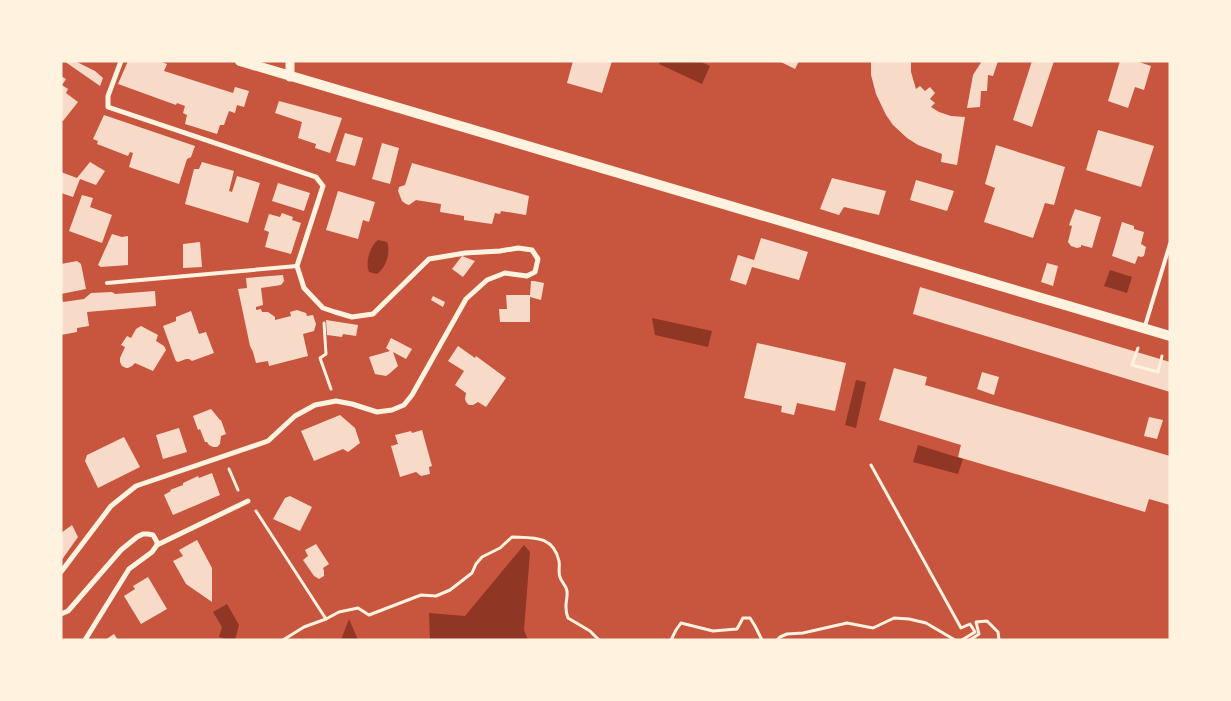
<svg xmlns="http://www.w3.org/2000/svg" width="1231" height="701" font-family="'Fira Sans',sans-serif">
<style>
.water{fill:#8f3625}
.building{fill:#f7dbc8}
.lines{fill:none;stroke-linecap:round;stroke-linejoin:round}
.path{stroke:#fff3e0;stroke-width:3}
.service{stroke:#fff3e0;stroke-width:4}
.minor{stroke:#fff3e0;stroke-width:5}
.tertiary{stroke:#fff3e0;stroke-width:9}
.secondary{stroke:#fff3e0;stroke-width:10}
</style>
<rect width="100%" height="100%" fill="#c8553d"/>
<g class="water">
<path d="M660 61H699L710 66 702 84 659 64Z"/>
<path d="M378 240 387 242C391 252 386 268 377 274L369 272C365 262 370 246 378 240Z"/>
<path d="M1110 270 1132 277 1127 293 1104 286Z"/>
<path d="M652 318 712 331 708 347 655 335Z"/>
<path d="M856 380 866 382 856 428 845 425Z"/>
<path d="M918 445 963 459 958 474 913 462Z"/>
<path d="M524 545 530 552 524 630 528 640H430L429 613 465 616Z"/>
<path d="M227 604 239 625 235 640H229L219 637 222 627 213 612Z"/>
<path d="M349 619 358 640H341Z"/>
</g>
<g class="building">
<path d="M64 61H75L95 71 103 78 100 86Z"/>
<path d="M128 61H159L167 64 164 71 233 93 235 87 249 91 244 107 237 105 235 113 229 111 224 125H220L217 134 185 124 187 115 183 113 185 106 177 103 176 105 118 84Z"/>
<path d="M573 61H612L602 93 567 83Z"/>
<path d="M779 61H799L795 69Z"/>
<path d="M871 61H911V72L916 89 920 86 925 91 930 87 935 93 930 99 935 103 931 107 939 112 951 116 965 117 957 165 941 162 942 154 918 145 907 138 893 125 886 115 876 94 871 75Z"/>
<path d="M982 61H998L993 76 988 75 987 91H981L980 107 967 108 973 75Z"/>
<path d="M1032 61H1054L1032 127 1013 120Z"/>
<path d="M1120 61H1136L1151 66 1144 90 1135 87 1128 108 1108 101Z"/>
<path d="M61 76 66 79 62 85 68 89 66 93 78 102 63 121 61 120Z"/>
<path d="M279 101 342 118 330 153 315 148 316 144 298 138 302 122 275 113Z"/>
<path d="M104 115 195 146 191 157 187 159 179 184 129 167 133 153 130 152 128 156 97 144 98 141 93 139Z"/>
<path d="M1098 130 1154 146 1141 187 1086 170Z"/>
<path d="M345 133 363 138 355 166 336 161Z"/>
<path d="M382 143 399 148 390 184 372 179Z"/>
<path d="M996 145 1065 167 1054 205 1045 203 1033 238 984 222 995 188 985 184Z"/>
<path d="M90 162 105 171 96 185 80 179 73 197 61 193V172L77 178Z"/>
<path d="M202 162 234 171 229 191 232 192 237 176 260 183 248 223 185 204 194 169H199Z"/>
<path d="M412 163 529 196 526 215 501 211 500 214 495 213 492 224 464 220V216L440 212 441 204 416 200 409 205 406 204 402 201 398 191 399 187 405 185Z"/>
<path d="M832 178 886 191 879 215 844 207 839 215 820 209Z"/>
<path d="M916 180 954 191 947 211 910 200Z"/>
<path d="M278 183 310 193 304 211 272 201Z"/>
<path d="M338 191 375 202 369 222 363 220 358 239 326 230Z"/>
<path d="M82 195 93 198 90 207 112 215 102 243 69 231Z"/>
<path d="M1075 209 1101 217 1092 248 1081 245V247L1077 248 1071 246 1068 242 1072 226 1069 225Z"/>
<path d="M282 213 293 217 292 220 301 223 291 254 265 247 269 232 264 230 269 214 280 217Z"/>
<path d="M1122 222 1134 226V229L1144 232 1141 244 1146 247 1144 256 1141 257 1138 256 1135 264 1112 256Z"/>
<path d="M112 234 122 237 128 236V265L101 267 98 265Z"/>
<path d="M761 238 808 252 799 280 752 267 746 285 730 280 738 255 754 260Z"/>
<path d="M200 242 202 267 183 268V244Z"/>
<path d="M462 256 475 261 463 277 452 269Z"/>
<path d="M77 261 81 264 86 289 61 294V264Z"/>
<path d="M1047 263 1058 266 1053 286 1041 282Z"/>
<path d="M283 275 284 281 281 285 261 288 263 305 256 307V310L261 309 262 312H268L275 317V320L291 316 290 312 297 310 306 313 307 316 313 315 316 324 314 331 303 334 308 356 269 366 268 361 256 363 253 352 250 346 238 289 247 288 246 278Z"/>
<path d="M531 281H534L544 283 541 300 530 297V322H500L499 309H507L506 295H530Z"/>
<path d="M920 287 1170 362V392L913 314Z"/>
<path d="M155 291 156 306 87 312 89 326 77 328V332L61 335V296L63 302 84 299 91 293 112 292 115 294Z"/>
<path d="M433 296 445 302 443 307 431 300Z"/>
<path d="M191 311 199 334 206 332 214 353 192 361 189 359H186L178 362 176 361 175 359 163 326 176 321V317Z"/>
<path d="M326 320 358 325 356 336 343 334 342 337 327 335Z"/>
<path d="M141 326 158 335 156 341 164 346 166 350 153 371 135 363 132 366 128 368H126L122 366 120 362V358L125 347 121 345 127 336 131 338 136 329Z"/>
<path d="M391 338 412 349 406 359 393 352 398 366 389 374 386 376 375 374 369 357 390 351 386 348Z"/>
<path d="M757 343 846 363 835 411 797 403 794 415 781 412 782 406 744 398Z"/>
<path d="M458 346 475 358 476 356 506 378 486 407 478 402 473 405H469L466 402 465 399 466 393 455 385 464 371 448 361Z"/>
<path d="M894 368 927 377 925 385 1170 456V505L1149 499 1145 512 958 457 961 445 879 420Z"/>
<path d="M982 372 999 377 994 395 977 389Z"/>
<path d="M211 409 220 420H221L226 434 221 436 220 444 217 447H213L209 445 207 442H205L200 429 198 430 193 416Z"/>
<path d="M340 415 355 428 360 443 348 452 343 449 314 461 301 431Z"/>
<path d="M1149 417 1163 420 1157 439 1144 436Z"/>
<path d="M179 428 187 452 163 459 156 435Z"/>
<path d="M422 430 432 466 429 467 430 474 421 476 416 472 400 477 391 446 398 444 395 435 411 431 412 433Z"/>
<path d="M124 437 140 467 98 488 85 461 87 455Z"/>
<path d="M212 473 220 495 173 515 164 495 171 491 170 490 183 485V483L198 476 199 478Z"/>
<path d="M290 496 312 507 300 531 273 519 285 498Z"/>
<path d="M72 525 78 537 61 561V533Z"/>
<path d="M197 540 212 568V602L186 584 173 561 183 556 179 550Z"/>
<path d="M316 544 329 564 323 568 324 571V576L319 579 314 576 303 560 308 556 305 550Z"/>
<path d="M148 577 167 609 141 624 124 596 135 589 133 586Z"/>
<path d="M114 634 118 640H105Z"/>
</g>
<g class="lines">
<g class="path">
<path d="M324 323 326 354 320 358 331 389"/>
<path d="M1138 348 1132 365 1158 372 1162 356"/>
<path d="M871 465 961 628 970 624 975 632 962 640"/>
<path d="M229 469 238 490"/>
<path d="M256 511 326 619"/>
<path d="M283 640 304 627 326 619 339 612 358 608 369 615 421 595 436 596 450 590 472 573 476 564 482 557 500 548 512 537C533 538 553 535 559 561 560 566 558 572 560 577 561 582 566 585 567 591 568 602 563 605 568 618L590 631 599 640"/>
<path d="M671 640 676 630 681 623 713 631 737 629 743 618H750L755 626 762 640"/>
<path d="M777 640 780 637 787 634 803 633 847 623 873 628 894 618 909 619 926 623 955 640"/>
<path d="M970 640 979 634 976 622 987 621 998 632 999 640"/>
</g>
<g class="service">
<path d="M107 283 297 266"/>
<path d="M1145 326 1170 244"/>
</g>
<g class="minor">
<path d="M157 545 248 501"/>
<path d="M61 572 111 506 136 486 268 441 295 416 315 405 336 401 352 404 377 412 392 410 404 405 412 395 466 299 487 280 505 273 527 276 535 272 538 259 532 250 518 248 500 251 465 253 429 259 373 314 352 317 335 312 323 308 304 288 297 266 323 186 316 177 108 107V96L121 61"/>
<path d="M61 614 68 611 121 550 137 537 143 534H148L153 535 157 542V545L152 552 129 569 85 640"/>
</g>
<path class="tertiary" d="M290 61V77"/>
<path class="secondary" d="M240 61 1170 336"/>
</g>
<rect width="1231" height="701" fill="none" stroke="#fff3e0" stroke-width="125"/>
</svg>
